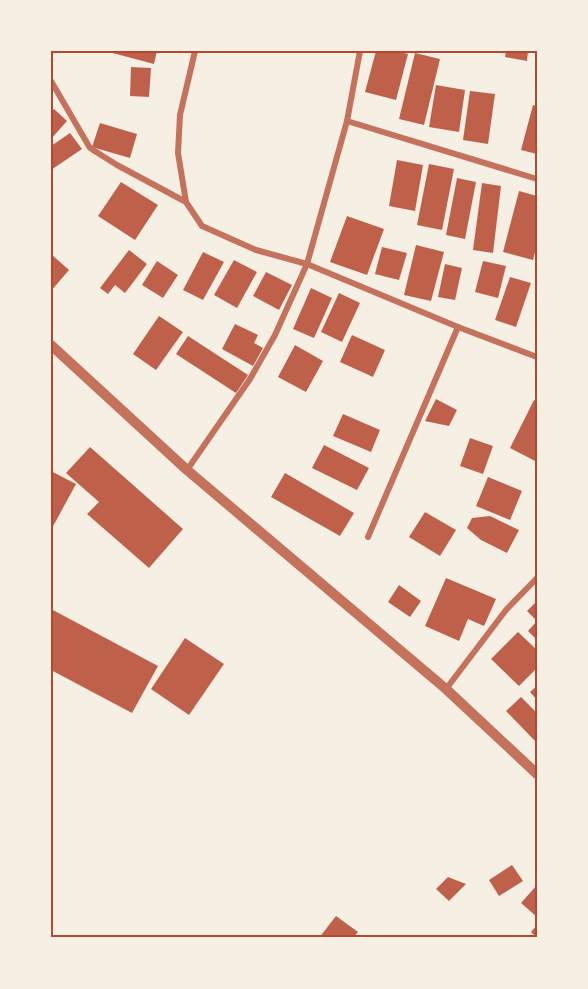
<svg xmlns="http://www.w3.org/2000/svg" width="588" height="989" font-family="Figtree,sans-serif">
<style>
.building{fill:#bf614a}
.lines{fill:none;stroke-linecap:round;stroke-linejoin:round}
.minor{stroke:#c5725c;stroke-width:6}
.tertiary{stroke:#c5725c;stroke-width:10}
.neatline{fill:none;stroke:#b5482f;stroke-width:2}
</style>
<rect width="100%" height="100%" fill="#f6efe4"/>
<g class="building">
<path d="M105 51H157L154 64Z"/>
<path d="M376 51H395L408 54 396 100 365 92Z"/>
<path d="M506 51H528L527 61 505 57Z"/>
<path d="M415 53 440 59 424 125 399 119Z"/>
<path d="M131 67 151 68 149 97 130 96Z"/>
<path d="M436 85 465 90 459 132 429 127Z"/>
<path d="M470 91 495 94 488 144 463 140Z"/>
<path d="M533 105 537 106V154L521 150Z"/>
<path d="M54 109 67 121 51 139V111Z"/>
<path d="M100 123 137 134 130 158 92 147Z"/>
<path d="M70 133 82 149 51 170V146Z"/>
<path d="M397 160 423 165 415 211 389 206Z"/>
<path d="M429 164 454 169 442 230 417 225Z"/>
<path d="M457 178 476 182 465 239 446 235Z"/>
<path d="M121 182 158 205 135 240 98 216Z"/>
<path d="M482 183 501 186 493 253 473 250Z"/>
<path d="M519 191 537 196V245L533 260 503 252Z"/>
<path d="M347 216 384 229 367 275 330 262Z"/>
<path d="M416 245 444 252 431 301 404 295Z"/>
<path d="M382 247 407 253 399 280 375 274Z"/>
<path d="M129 250 147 264 125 293 115 285 108 294 100 288Z"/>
<path d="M203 252 224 262 203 300 183 290Z"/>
<path d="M51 254 69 270 51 291Z"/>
<path d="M234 260 257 272 237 308 214 295Z"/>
<path d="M157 261 178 275 163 298 142 285Z"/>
<path d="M483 261 506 266 498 298 475 292Z"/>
<path d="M445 264 462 268 455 300 438 297Z"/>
<path d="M266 272 292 285 279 310 253 296Z"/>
<path d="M510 277 531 283 516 327 495 320Z"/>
<path d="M311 288 332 298 314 338 293 329Z"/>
<path d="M339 293 360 303 342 342 321 332Z"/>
<path d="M159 316 183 332 156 370 133 354Z"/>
<path d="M235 324 258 335 254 343 263 348 253 366 222 349Z"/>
<path d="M352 335 385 350 373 377 340 362Z"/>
<path d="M188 336 248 375 236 393 176 354Z"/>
<path d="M295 345 323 361 306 392 278 377Z"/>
<path d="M436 399 457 410 449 426 425 421Z"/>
<path d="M534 400 537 402V462L510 448Z"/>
<path d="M343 414 380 430 371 452 333 436Z"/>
<path d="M470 438 493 446 483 474 460 466Z"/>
<path d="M324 445 369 468 357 490 312 468Z"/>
<path d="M90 447 183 529 149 568 87 514 99 502 66 473Z"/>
<path d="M51 471 76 484 51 530Z"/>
<path d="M285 473 354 513 340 536 271 497Z"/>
<path d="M488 477 522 491 510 520 476 506Z"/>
<path d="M425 512 456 530 440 556 409 537Z"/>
<path d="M490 516 519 530 507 553 481 540 467 528 472 518Z"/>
<path d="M446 578 496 599 484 626 468 619 459 641 425 626Z"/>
<path d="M399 585 421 601 410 617 388 602Z"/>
<path d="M537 601V621L527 611Z"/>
<path d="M51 609 158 666 132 713 51 670Z"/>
<path d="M537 621V640L528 631Z"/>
<path d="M518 632 537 650V668L519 686 491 659Z"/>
<path d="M185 638 224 664 189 715 151 689Z"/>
<path d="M537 686V700L530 692Z"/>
<path d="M521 697 537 713V743L506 711Z"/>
<path d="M512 865 523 881 499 896 489 880Z"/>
<path d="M448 877 466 884 449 901 436 889Z"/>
<path d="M537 885V917L521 903Z"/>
<path d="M336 916 358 932 353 938H319Z"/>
<path d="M537 925V938L531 932Z"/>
</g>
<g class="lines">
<g class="minor">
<path d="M195 51 180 115 178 153 186 202 202 226 256 250 307 264 458 327 537 357"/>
<path d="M51 81 90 148 117 165 186 202"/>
<path d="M347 121 537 179"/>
<path d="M187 470 250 379 275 335 307 264 347 121 360 51"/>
<path d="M368 537 458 327"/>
<path d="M446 689 506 610 537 578"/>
</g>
<path class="tertiary" d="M51 345 187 470 446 689 537 774"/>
</g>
<rect width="588" height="989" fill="none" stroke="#f6efe4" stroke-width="105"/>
<rect x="52" y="52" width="484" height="884" class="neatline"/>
</svg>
